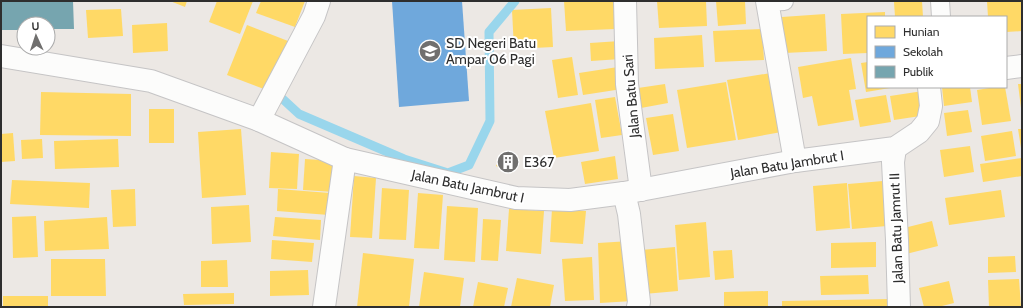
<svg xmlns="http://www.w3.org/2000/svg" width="1023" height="308" font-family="Cabin,sans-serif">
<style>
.homes{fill:#ffd966}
.schools{fill:#6fa8dc}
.public{fill:#76a5af}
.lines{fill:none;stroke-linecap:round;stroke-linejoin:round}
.stream{stroke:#99d6ec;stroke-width:9}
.service-casing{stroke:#c5c4c5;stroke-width:20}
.minor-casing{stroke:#c5c4c5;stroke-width:24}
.service{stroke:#fcfcfb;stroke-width:18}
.minor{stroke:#fcfcfb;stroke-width:22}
.labels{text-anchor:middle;stroke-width:4;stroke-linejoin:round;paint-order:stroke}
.poi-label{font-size:14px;fill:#2e2e2e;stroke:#fff;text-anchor:start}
.street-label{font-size:14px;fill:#2e2e2e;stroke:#fff}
</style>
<rect width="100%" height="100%" fill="#ece8e4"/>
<g class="homes">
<path d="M170 1H187L185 7Z"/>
<path d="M217 1H253L240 34 209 22Z"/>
<path d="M261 1H305L295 27 256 13Z"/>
<path d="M564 1H614L616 29 566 31Z"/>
<path d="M657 1H706L707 26 659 28Z"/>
<path d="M716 1H745L746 24 718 26Z"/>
<path d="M922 1 923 17H895L894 2Z"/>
<path d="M987 1H1022V31L1006 32V17H988Z"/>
<path d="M551 8 553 47 514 49 512 10Z"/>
<path d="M121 9 123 36 88 38 86 10Z"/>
<path d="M885 12V17H868V53L843 54 841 14Z"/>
<path d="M825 14 827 51 784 53 782 17Z"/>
<path d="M167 23 168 51 133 53 132 25Z"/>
<path d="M247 25 288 41 269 91 227 75Z"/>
<path d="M762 29 764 60 715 62 713 31Z"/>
<path d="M702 35 704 67 655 69 654 38Z"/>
<path d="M620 41 621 59 591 61 590 43Z"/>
<path d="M572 57 578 95 558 98 552 60Z"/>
<path d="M851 58 856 89 849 90 854 120 818 126 812 96 803 98 798 67Z"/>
<path d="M868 62V87L890 88 866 92 861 63Z"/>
<path d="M618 67 622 89 583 95 579 73Z"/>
<path d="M777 72 787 131 738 140 727 80Z"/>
<path d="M726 82 736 140 687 148 677 90Z"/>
<path d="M665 84 668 103 641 108 638 88Z"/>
<path d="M1018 84H1022V108H1021Z"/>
<path d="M942 87H970L972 102 944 106Z"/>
<path d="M995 87H1005L1011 121 982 125 977 90Z"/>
<path d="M923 91 927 115 894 120 890 96Z"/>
<path d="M41 92 131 94V136L40 135Z"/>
<path d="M886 95 891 122 860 127 855 100Z"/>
<path d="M615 97 622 135 601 138 595 100Z"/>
<path d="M591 103 599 151 554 158 545 111Z"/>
<rect x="149" y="109" width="25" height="34"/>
<path d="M968 110 972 132 947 136 944 113Z"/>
<path d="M673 114 679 151 653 155 646 118Z"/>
<path d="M241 129 246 195 202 198 198 132Z"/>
<path d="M1018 129H1022V148H1021Z"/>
<path d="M1012 131 1016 156 985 161 981 136Z"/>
<path d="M13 133 15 161 1 162V134Z"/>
<path d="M42 139 43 158 22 159 21 140Z"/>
<path d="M118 139 119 167 55 169 54 141Z"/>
<path d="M970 146 974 172 944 177 940 150Z"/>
<path d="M504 151 519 158 512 173 496 166Z"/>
<path d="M271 152 299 154 297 189 269 188Z"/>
<path d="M615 156 618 179 585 184 581 162Z"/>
<path d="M1022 158V176L983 182 980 164Z"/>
<path d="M305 159 336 161 334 192 303 190Z"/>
<path d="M354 176 376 178 372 238 350 237Z"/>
<path d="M12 180 90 183 89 208 10 204Z"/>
<path d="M883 181 887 226 852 229 848 184Z"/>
<path d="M847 183 850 228 816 231 813 186Z"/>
<path d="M382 188 409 190 406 240 379 239Z"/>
<path d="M135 189 136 226 113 227 111 190Z"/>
<path d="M278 189 330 193 329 215 277 211Z"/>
<path d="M1001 190 1005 217 949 225 945 198Z"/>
<path d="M418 193 443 195 439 249 414 248Z"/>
<path d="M249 205 251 242 212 244 211 207Z"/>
<path d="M447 206 478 208 475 262 444 260Z"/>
<path d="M509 209 544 211 541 254 506 251Z"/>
<path d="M552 209 586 211 583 244 550 242Z"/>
<path d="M36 216 38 257 13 258 12 217Z"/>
<path d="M107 217 109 249 45 251 44 221Z"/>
<path d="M275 217 321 220 320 240 273 236Z"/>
<path d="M483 219 501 220 498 261 481 260Z"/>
<path d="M932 221 938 246 906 254 900 229Z"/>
<path d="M706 222 710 277 679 280 675 225Z"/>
<path d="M272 240 314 243 312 262 271 259Z"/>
<path d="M630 241 633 301 600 303 598 243Z"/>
<path d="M876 242V267L831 268V243Z"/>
<path d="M675 247 678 291 644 294 641 250Z"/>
<path d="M732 250 734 278 715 280 713 251Z"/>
<path d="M363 253 414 259 409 307H357Z"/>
<path d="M1015 256 1016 272 988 273V257Z"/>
<path d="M592 257 594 300 565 301 562 259Z"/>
<path d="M51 259H105L106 296H51Z"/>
<path d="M227 260 228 287H201V261Z"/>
<path d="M308 270 309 295 270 296V271Z"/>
<path d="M424 272 464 278 460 307H419Z"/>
<path d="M868 275 869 294 821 295 820 276Z"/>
<path d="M517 278 554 285 550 307H511Z"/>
<path d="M1019 279 1021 307H989L988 280Z"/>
<path d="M949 281 954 303 938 307H924L919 288Z"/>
<path d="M478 282 508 288 504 307H473Z"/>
<path d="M768 291V307H724V292Z"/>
<path d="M234 293V304L184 305 183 294Z"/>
<rect x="3" y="296" width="45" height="11"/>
<path d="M891 299 892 307H782V301Z"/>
</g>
<path class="schools" d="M392 1H462L469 101 399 107Z"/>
<path class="public" d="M1 1H73L74 29H48V24H24V30H1Z"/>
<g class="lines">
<path class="stream" d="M274 91 299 114 404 159 448 173 469 165 490 121 489 32 515 1"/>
<g class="service-casing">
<g id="service">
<path d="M940 1 941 17"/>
<path d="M767 2 784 1"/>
</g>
</g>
<g class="minor-casing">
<g id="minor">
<path d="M625 1 627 84 641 190"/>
<path d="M767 1 795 161"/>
<path d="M1 56 151 81 259 120 345 159 516 198 570 200 624 193 795 161 895 148 919 132 928 121 931 106 929 87"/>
<path d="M1006 68 1022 66"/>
<path d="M259 120 314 16 319 1"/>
<path d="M895 148 893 162 897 240 899 307"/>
<path d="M624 193 629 214 639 302 638 307"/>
<path d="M324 307 345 159"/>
</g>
</g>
<use href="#service" class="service"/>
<use href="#minor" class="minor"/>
</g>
<defs>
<g id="school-disc" transform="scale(1.15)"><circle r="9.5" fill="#706f6e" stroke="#fff"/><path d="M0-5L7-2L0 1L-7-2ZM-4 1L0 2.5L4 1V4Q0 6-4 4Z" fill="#fff"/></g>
<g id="building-disc" transform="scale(1.15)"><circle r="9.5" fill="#706f6e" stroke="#fff"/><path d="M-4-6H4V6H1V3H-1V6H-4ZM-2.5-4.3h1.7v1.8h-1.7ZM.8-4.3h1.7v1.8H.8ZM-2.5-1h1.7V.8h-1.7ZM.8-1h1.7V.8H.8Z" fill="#fff"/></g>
</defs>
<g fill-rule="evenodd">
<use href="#school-disc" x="430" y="51"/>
<use href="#building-disc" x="508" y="162"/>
</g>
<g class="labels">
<g class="poi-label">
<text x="446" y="48">SD Negeri Batu<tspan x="446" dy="16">Ampar 06 Pagi</tspan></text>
<text x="524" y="167">E367</text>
</g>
<g class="street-label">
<text transform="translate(631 96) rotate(-95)" y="5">Jalan Batu Sari</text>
<text transform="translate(787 164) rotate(-9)" y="5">Jalan Batu Jambrut I</text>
<text transform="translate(468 186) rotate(12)" y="5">Jalan Batu Jambrut I</text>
<text transform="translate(896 228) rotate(-92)" y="5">Jalan Batu Jamrut II</text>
</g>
</g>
<rect width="1023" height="308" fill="none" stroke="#2e2e2e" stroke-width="4"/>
<rect x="867" y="16" width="140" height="72" fill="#ffffff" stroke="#ababab"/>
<rect x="875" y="26" width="20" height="12" fill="#ffd966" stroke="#ababab"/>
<text x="903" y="36" font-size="12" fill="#2e2e2e">Hunian</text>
<rect x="875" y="46" width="20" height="12" fill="#6fa8dc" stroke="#ababab"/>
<text x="903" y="56" font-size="12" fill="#2e2e2e">Sekolah</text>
<rect x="875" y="66" width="20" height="12" fill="#76a5af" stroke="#ababab"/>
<text x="903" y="76" font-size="12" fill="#2e2e2e">Publik</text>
<g transform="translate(36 36) rotate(357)"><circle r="19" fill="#ffffff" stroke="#ababab"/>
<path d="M0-3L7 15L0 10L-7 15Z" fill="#706f6e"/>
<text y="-6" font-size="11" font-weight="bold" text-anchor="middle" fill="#2e2e2e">U</text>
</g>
</svg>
